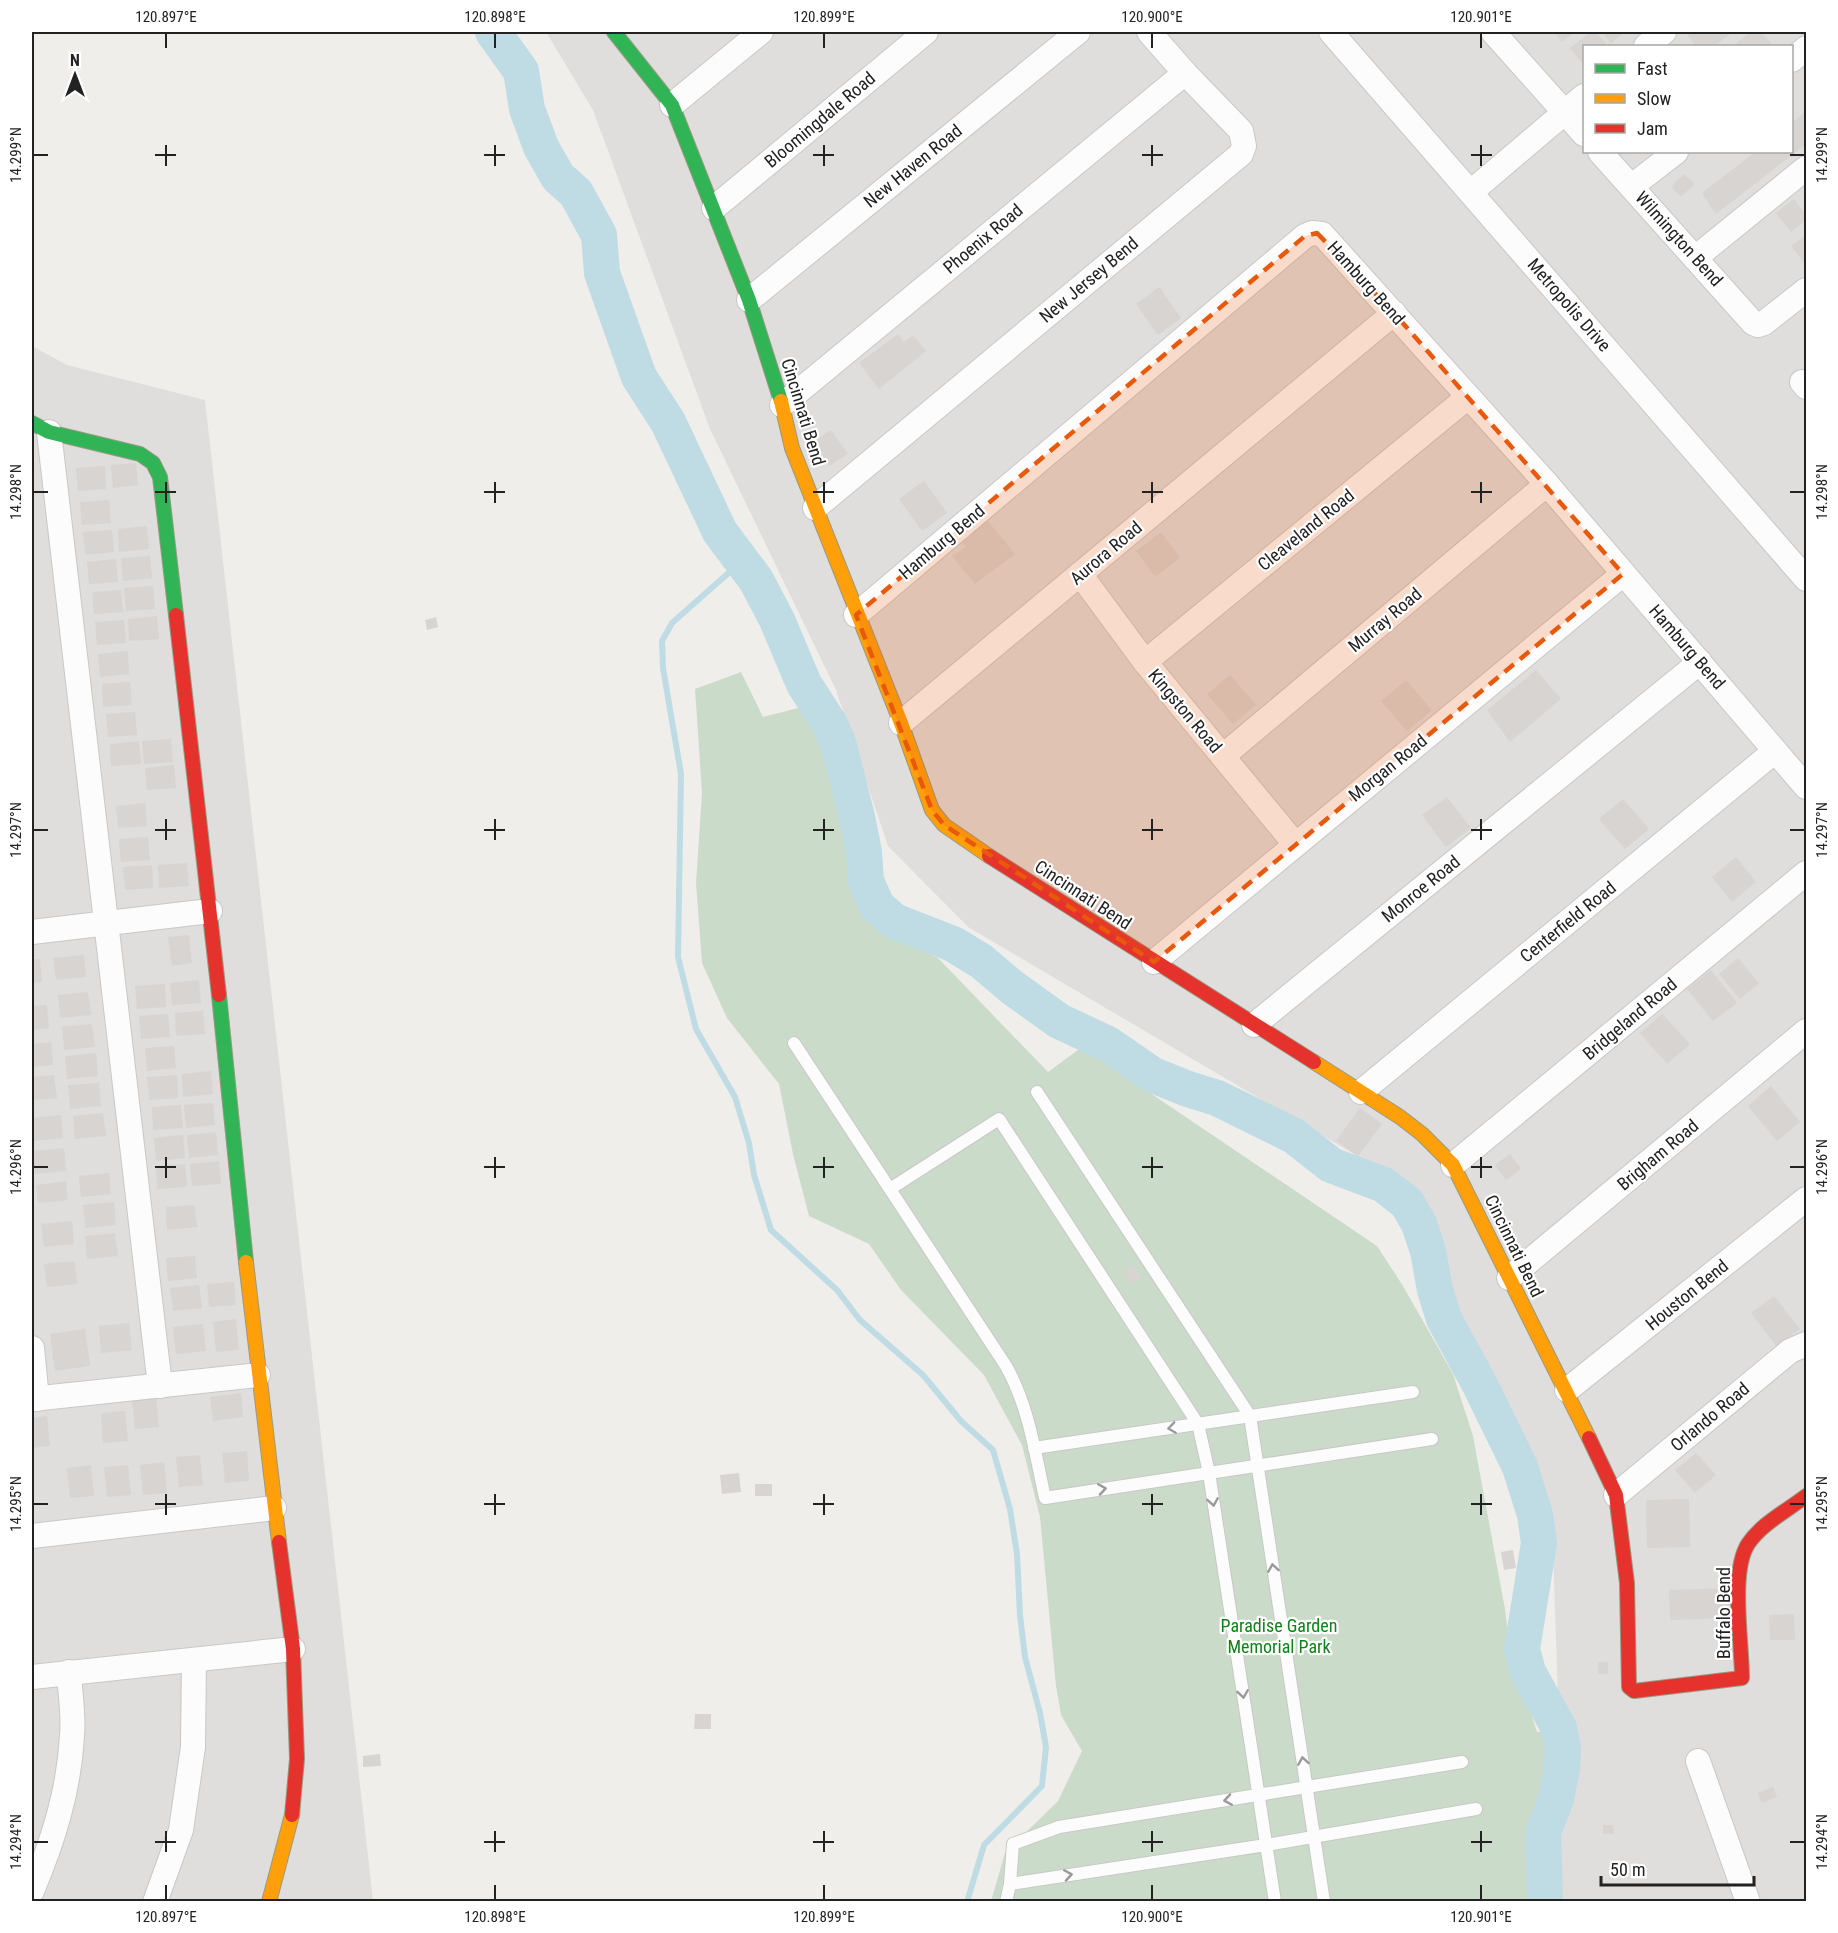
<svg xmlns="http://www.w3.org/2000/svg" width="1838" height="1933" font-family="'Roboto Condensed',sans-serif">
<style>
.residential{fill:#dfdedc;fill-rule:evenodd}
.cemetery{fill:#cadbca}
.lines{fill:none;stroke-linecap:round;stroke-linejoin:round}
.stream{stroke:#bfdbe3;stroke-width:6}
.river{stroke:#bfdbe3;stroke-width:36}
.building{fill:#d7d4d2}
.lane-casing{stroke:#c9c8c7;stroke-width:14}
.street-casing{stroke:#c9c8c7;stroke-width:26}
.fast-casing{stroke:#999a82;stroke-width:16}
.slow-casing{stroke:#999a82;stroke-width:16}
.jam-casing{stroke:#999a82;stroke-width:16}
.lane{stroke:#fdfcfc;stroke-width:12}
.street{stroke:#fdfcfc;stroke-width:24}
.fast{stroke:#30b455;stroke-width:14}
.slow{stroke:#ff9f0a;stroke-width:14}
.jam{stroke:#e5322d;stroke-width:14}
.oneway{stroke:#9a9a9a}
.marked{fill:#e8590c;fill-opacity:0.2;stroke:#e8590c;stroke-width:4.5;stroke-dasharray:12 8;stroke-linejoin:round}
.ticks{fill:none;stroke:#222;stroke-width:2}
.labels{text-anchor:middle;stroke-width:4.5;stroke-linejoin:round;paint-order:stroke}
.street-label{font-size:18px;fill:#222;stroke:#fff}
.park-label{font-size:18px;fill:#0c8416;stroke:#fff}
.neatline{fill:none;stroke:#222;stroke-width:2}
.ticks-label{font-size:15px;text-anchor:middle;fill:#222}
</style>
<rect width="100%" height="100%" fill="#f0eeeb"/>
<g class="residential">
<path d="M546 32H1806V1901H1545L1543 1832 1556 1799 1563 1748 1559 1728 1552 1522 1445 1292 1431 1214 1359 1157 968 927 888 846 836 690 710 429 593 110ZM1584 46H1792V152H1584Z"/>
<path d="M32 346 67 365 205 400 373 1901H32Z"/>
</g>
<path class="cemetery" d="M741 672 763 717 806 706 844 788 858 832V881L861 908 879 930 938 958 1048 1072 1082 1047 1377 1246 1403 1286 1453 1374 1473 1436 1505 1609 1513 1674 1530 1710 1537 1732 1559 1728 1563 1748 1562 1769 1556 1799 1543 1832 1545 1901H991L1005 1853 1058 1801 1082 1751 1061 1715 1056 1686 1040 1517 1022 1445 984 1375 901 1290 869 1244 809 1216 793 1154 779 1084 727 1018 702 963 696 883 702 793 695 689Z"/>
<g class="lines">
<path class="stream" d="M742 561 672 623 662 641 663 668 681 774 678 957 696 1029 735 1097 749 1143 754 1175 771 1230 837 1290 860 1320 923 1375 961 1421 993 1450 1010 1509 1017 1554 1020 1615 1025 1657 1040 1713 1046 1747 1042 1786 984 1845 967 1902"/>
<path class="river" d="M493 32 521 71 527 109 541 147 558 177 576 193 599 235 602 273 639 377 668 422 720 532 756 580 777 620 804 684 831 726 839 746 857 817 864 852 866 881 877 906 894 921 953 944 981 961 1013 988 1059 1021 1108 1044 1153 1075 1188 1089 1217 1098 1294 1136 1331 1165 1384 1185 1407 1203 1419 1224 1428 1251 1435 1290 1444 1319 1480 1385 1520 1467 1535 1515 1539 1543 1522 1649 1528 1672 1559 1728 1563 1748 1562 1769 1556 1799 1543 1832 1545 1902"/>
</g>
<g class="building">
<path d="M1554 32H1575L1562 42Z"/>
<path d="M1591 32H1596L1607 45 1605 46H1584V63L1583 64 1570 48Z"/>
<path d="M1602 32H1625L1611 43Z"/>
<path d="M1692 32H1733L1714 46H1696L1687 35Z"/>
<path d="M1750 32H1761L1773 46H1734Z"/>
<path d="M1806 111V144L1716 214 1702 193 1755 152H1792V123Z"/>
<path d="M1684 174 1694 184 1681 197 1671 187Z"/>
<path d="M1794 199 1806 215V220L1791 232 1776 213Z"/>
<path d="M1806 235V263L1805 264 1791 246Z"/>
<path d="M1159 287 1181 318 1158 335 1136 304Z"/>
<path d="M898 334 904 342 913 335 926 351 879 389 859 363Z"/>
<path d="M831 430 848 454 829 466 813 442Z"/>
<path d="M136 463 138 485 113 488 111 465Z"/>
<path d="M105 466 106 489 78 491 76 468Z"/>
<path d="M924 481 947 513 922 531 899 499Z"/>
<path d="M109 500 111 523 82 525 80 502Z"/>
<path d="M988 521 1015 554 975 584 952 556 966 547 960 540Z"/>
<path d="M147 526 149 549 119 552 118 529Z"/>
<path d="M112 530 114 552 85 555 83 532Z"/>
<path d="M1161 532 1180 558 1155 577 1136 551Z"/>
<path d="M150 556 152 578 123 581 121 558Z"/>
<path d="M116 559 118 582 89 584 87 562Z"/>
<path d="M153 586 155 609 126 611 124 588Z"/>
<path d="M121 590 123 612 94 614 92 592Z"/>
<path d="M157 616 159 639 129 641 128 619Z"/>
<path d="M436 617 438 627 427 630 425 620Z"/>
<path d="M124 620 126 643 97 645 95 622Z"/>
<path d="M128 651 129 674 100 677 98 654Z"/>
<path d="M1536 670 1561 699 1510 742 1487 710Z"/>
<path d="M1230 675 1256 705 1233 724 1207 694Z"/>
<path d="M1406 680 1432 710 1407 731 1381 701Z"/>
<path d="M130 682 132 705 103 707 102 684Z"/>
<path d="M135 712 137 735 108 737 106 714Z"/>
<path d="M171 739 173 762 144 764 142 741Z"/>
<path d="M139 741 141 764 111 766 110 744Z"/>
<path d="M174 765 176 788 147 790 145 768Z"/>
<path d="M1447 797 1471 828 1446 847 1422 815Z"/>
<path d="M1623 799 1649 829 1625 849 1599 819Z"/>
<path d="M145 803 147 826 118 828 116 806Z"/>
<path d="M148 837 150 860 121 862 119 839Z"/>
<path d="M1736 857 1756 882 1732 902 1712 877Z"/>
<path d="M187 863 189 886 159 888 158 865Z"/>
<path d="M152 865 153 888 125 890 123 867Z"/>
<path d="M189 935 192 963 172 966 168 937Z"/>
<path d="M84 955 86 977 56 980 53 958Z"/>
<path d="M1738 958 1759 983 1740 999 1719 974Z"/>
<path d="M40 959 42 982 32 983V960Z"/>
<path d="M1711 970 1737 1003 1713 1021 1687 989Z"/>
<path d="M199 980 201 1003 172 1005 170 983Z"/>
<path d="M165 984 166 1007 137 1009 135 986Z"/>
<path d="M88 992 91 1015 60 1018 58 995Z"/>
<path d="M47 1005 49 1028 32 1030V1006Z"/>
<path d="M203 1011 205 1034 176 1036 175 1013Z"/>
<path d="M168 1014 170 1037 141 1039 139 1016Z"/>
<path d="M1662 1014 1690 1044 1667 1064 1640 1033Z"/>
<path d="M92 1024 95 1047 64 1050 62 1027Z"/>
<path d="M51 1042 53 1065 32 1067V1044Z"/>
<path d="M174 1046 176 1068 147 1071 145 1048Z"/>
<path d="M96 1053 98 1076 67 1079 65 1056Z"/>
<path d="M211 1071 213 1094 183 1097 182 1074Z"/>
<path d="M54 1075 57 1098 32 1100V1077Z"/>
<path d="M177 1075 178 1098 149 1100 147 1077Z"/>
<path d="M99 1083 101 1106 70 1109 68 1085Z"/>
<path d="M1771 1086 1800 1122 1777 1141 1748 1106Z"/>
<path d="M213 1103 215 1125 186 1128 184 1105Z"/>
<path d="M181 1105 183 1128 153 1130 152 1107Z"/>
<path d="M1360 1108 1382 1124 1358 1156 1336 1141Z"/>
<path d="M103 1113 106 1136 75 1139 73 1116Z"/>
<path d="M61 1115 63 1138 33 1141 32 1118Z"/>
<path d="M216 1132 218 1155 189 1158 187 1135Z"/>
<path d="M183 1135 185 1158 156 1161 154 1138Z"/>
<path d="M64 1148 66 1171 35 1174 33 1151Z"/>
<path d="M1510 1154 1521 1169 1506 1180 1495 1165Z"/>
<path d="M219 1161 221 1184 192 1186 190 1164Z"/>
<path d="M185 1164 187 1187 157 1189 156 1166Z"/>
<path d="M109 1173 111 1194 81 1197 79 1176Z"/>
<path d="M66 1181 68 1200 38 1203 36 1185Z"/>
<path d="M114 1202 116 1225 85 1228 83 1205Z"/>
<path d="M195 1205 197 1227 167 1230 166 1207Z"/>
<path d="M72 1221 74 1244 44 1247 41 1224Z"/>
<path d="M115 1233 118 1256 87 1259 85 1236Z"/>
<path d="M195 1256 197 1278 168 1281 166 1258Z"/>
<path d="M75 1261 77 1284 47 1287 44 1264Z"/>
<path d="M1134 1265 1142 1278 1131 1284 1123 1272Z"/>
<path d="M234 1282 236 1305 209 1307 207 1284Z"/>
<path d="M199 1285 202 1308 173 1311 170 1288Z"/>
<path d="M1774 1296 1800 1329 1777 1347 1751 1313Z"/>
<path d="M236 1319 239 1350 216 1352 213 1322Z"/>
<path d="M129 1323 132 1350 101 1353 99 1326Z"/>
<path d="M203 1324 206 1351 176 1354 173 1327Z"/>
<path d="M85 1329 90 1366 55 1371 50 1334Z"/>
<path d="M241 1393 243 1417 213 1421 210 1397Z"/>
<path d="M156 1397 159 1427 135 1429 132 1399Z"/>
<path d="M125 1411 128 1441 103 1443 101 1413Z"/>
<path d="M47 1416 50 1446 32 1448V1418Z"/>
<path d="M247 1451 249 1481 225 1483 222 1453Z"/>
<path d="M1696 1453 1716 1475 1695 1493 1675 1470Z"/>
<path d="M200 1455 203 1485 179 1487 176 1457Z"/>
<path d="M164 1462 167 1493 143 1495 140 1465Z"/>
<path d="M91 1465 94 1496 70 1498 67 1468Z"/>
<path d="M128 1465 131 1495 107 1497 104 1467Z"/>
<path d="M739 1473 741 1492 722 1494 720 1475Z"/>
<rect x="755" y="1484" width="17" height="12"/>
<path d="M1689 1499 1690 1547 1647 1548 1646 1500Z"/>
<path d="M1513 1550 1516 1568 1504 1570 1501 1552Z"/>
<path d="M1733 1588 1734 1618 1670 1620 1669 1590Z"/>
<path d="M1794 1614 1795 1640H1770L1769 1615Z"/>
<rect x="1598" y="1662" width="10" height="12"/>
<path d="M695 1714H711V1729H694Z"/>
<path d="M380 1754 381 1766 363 1767V1756Z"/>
<path d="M1773 1787 1777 1797 1762 1803 1758 1793Z"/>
<path d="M1603 1825H1613L1614 1834H1603Z"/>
</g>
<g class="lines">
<g class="lane-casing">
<g id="lane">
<path d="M794 1043 1006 1366C1029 1407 1035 1453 1045 1498L1432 1439"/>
<path d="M1037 1092 1250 1416 1324 1902"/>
<path d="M890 1189 999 1119 1198 1424 1209 1473 1275 1902"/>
<path d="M1034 1448 1413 1392"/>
<path d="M1010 1884 1266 1845 1476 1809"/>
<path d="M1006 1902 1010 1884 1013 1844 1059 1827 1462 1762"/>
</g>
</g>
<g class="street-casing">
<g id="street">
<path d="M1331 32 1806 579"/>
<path d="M1493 32 1584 134"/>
<path d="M1646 46 1664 32"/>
<path d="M1792 60 1806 48"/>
<path d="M672 105 761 32"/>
<path d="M1600 152 1753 323 1758 325 1764 323 1806 290"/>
<path d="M1632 186 1676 152"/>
<path d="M1471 192 1584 96"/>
<path d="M714 208 926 32"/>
<path d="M1695 258 1806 168"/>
<path d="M749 300 1078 32"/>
<path d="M1802 382 1806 387"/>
<path d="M782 405 1185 73"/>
<path d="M49 432 160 1386"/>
<path d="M815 508 1241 154 1244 146 1241 131 1185 73 1149 32"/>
<path d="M1080 574 1145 662 1295 844"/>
<path d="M856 615 1305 236 1312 233 1322 234 1547 484 1806 787"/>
<path d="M1145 662 1468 397"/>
<path d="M901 723 1394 313"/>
<path d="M1223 756 1547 484"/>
<path d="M32 932 210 911"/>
<path d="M1154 962 1623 574"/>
<path d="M1254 1025 1700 662"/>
<path d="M1361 1092 1775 751"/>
<path d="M1453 1165 1806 873"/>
<path d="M1509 1278 1806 1031"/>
<path d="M32 1348 37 1399"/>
<path d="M1567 1390 1806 1199"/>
<path d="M32 1399 258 1375"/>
<path d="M1616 1495 1790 1351 1806 1344"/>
<path d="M32 1536 274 1508"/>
<path d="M32 1677 293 1649"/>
<path d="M1698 1761 1748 1902"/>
<path d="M32 1891C53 1841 69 1791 72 1736 74 1715 70 1693 69 1672"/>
<path d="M155 1902 181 1830 193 1747 194 1660"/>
</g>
</g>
<g class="fast-casing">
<g id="fast">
<path d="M614 32 672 105 749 300 781 401"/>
<path d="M32 423 49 432 140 454 153 463 160 477 176 615"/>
<path d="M219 995 246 1262"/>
</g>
</g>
<g class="slow-casing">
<g id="slow">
<path d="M781 401 792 448 901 723 932 810 944 825 989 856"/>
<path d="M1314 1062 1400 1117 1422 1134 1453 1165 1589 1438"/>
<path d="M246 1262 279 1542"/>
<path d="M269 1902 292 1815"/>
</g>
</g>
<g class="jam-casing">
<g id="jam">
<path d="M176 615 219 995"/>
<path d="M989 856 1314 1062"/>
<path d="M1589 1438 1616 1495 1627 1583 1629 1687 1634 1691 1742 1678C1742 1643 1730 1572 1748 1544 1761 1524 1788 1510 1806 1496"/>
<path d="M279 1542 293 1649 297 1759 292 1815"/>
</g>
</g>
<use href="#lane" class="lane"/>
<use href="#street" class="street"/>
<use href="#fast" class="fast"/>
<use href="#slow" class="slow"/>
<use href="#jam" class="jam"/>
</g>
<defs><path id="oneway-chevron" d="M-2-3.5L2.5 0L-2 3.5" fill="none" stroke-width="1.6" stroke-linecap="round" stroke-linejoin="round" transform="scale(1.5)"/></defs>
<g class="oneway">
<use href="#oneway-chevron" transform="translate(1172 1428) rotate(172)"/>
<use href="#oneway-chevron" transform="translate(1102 1489) rotate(-9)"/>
<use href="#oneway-chevron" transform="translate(1213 1502) rotate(81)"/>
<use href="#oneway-chevron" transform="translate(1273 1568) rotate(-99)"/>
<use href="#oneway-chevron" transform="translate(1243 1694) rotate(81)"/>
<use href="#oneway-chevron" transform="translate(1303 1761) rotate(-99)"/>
<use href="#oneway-chevron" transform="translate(1228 1800) rotate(171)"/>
<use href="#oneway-chevron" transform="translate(1068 1875) rotate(-9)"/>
</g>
<path class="marked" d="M1317 233 1394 313 1623 574 1154 962 944 825 932 810 856 615 1305 236Z"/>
<path class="ticks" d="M166 33V48M495 33V48M824 33V48M1152 33V48M1481 33V48M166 145V166M495 145V166M824 145V166M1152 145V166M1481 145V166M33 155H48M155 155H176M484 155H505M813 155H834M1142 155H1163M1471 155H1492M1790 155H1805M166 482V503M495 482V503M824 482V503M1152 482V503M1481 482V503M33 492H48M155 492H176M484 492H505M813 492H834M1142 492H1163M1471 492H1492M1790 492H1805M166 819V840M495 819V840M824 819V840M1152 819V840M1481 819V840M33 830H48M155 830H176M484 830H505M813 830H834M1142 830H1163M1471 830H1492M1790 830H1805M166 1157V1178M495 1157V1178M824 1157V1178M1152 1157V1178M1481 1157V1178M33 1167H48M155 1167H176M484 1167H505M813 1167H834M1142 1167H1163M1471 1167H1492M1790 1167H1805M166 1494V1515M495 1494V1515M824 1494V1515M1152 1494V1515M1481 1494V1515M33 1504H48M155 1504H176M484 1504H505M813 1504H834M1142 1504H1163M1471 1504H1492M1790 1504H1805M166 1831V1852M495 1831V1852M824 1831V1852M1152 1831V1852M1481 1831V1852M33 1842H48M155 1842H176M484 1842H505M813 1842H834M1142 1842H1163M1471 1842H1492M1790 1842H1805M166 1885V1900M495 1885V1900M824 1885V1900M1152 1885V1900M1481 1885V1900"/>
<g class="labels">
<g class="street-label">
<text transform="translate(820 120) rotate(-40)" y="6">Bloomingdale Road</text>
<text transform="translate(913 166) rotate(-39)" y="6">New Haven Road</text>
<text transform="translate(983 239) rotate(-40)" y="6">Phoenix Road</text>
<text transform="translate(1679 239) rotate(48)" y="6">Wilmington Bend</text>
<text transform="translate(1089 280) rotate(-40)" y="6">New Jersey Bend</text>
<text transform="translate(1366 283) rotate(48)" y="6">Hamburg Bend</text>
<text transform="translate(1569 305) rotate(49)" y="6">Metropolis Drive</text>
<text transform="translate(803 412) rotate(73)" y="6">Cincinnati Bend</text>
<text transform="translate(1306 530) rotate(-39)" y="6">Cleaveland Road</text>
<text transform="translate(942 542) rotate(-40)" y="6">Hamburg Bend</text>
<text transform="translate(1106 553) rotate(-40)" y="6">Aurora Road</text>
<text transform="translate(1385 620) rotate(-40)" y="6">Murray Road</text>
<text transform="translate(1687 647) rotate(49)" y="6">Hamburg Bend</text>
<text transform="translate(1185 711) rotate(50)" y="6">Kingston Road</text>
<text transform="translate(1388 768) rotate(-39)" y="6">Morgan Road</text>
<text transform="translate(1421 889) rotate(-39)" y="6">Monroe Road</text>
<text transform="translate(1083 895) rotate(33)" y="6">Cincinnati Bend</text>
<text transform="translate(1568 922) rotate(-39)" y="6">Centerfield Road</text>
<text transform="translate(1630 1019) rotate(-40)" y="6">Bridgeland Road</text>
<text transform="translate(1658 1155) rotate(-40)" y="6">Brigham Road</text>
<text transform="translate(1514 1246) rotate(64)" y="6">Cincinnati Bend</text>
<text transform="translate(1687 1295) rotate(-39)" y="6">Houston Bend</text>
<text transform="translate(1710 1417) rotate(-40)" y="6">Orlando Road</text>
<text transform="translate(1724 1613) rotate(-90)" y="6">Buffalo Bend</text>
</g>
<g class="park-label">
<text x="1279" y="1632">Paradise Garden<tspan x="1279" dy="21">Memorial Park</tspan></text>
</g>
</g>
<rect width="1838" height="1933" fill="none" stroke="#ffffff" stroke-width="66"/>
<rect x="1583" y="45" width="210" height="108" fill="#ffffff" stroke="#a7a7a7" stroke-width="1.5"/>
<rect x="1595" y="64" width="30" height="9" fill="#30b455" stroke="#a7a7a7" stroke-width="1.5"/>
<text x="1637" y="75" font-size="18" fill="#222222">Fast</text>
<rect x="1595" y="94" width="30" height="9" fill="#ff9f0a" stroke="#a7a7a7" stroke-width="1.5"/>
<text x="1637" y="105" font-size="18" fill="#222222">Slow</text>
<rect x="1595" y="124" width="30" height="9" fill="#e5322d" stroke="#a7a7a7" stroke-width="1.5"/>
<text x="1637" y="135" font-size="18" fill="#222222">Jam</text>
<g transform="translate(75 75)" stroke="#ffffff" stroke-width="4.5" paint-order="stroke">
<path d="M0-4.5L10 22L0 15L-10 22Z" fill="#222222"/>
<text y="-9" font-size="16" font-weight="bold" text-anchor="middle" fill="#222222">N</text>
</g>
<path d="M1601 1876v9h153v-9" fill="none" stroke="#222222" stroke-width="3"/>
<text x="1610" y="1876" font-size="18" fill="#222222" stroke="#ffffff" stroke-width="4.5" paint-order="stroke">50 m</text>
<rect x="33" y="33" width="1772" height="1867" class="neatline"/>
<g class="ticks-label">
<text x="166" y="22">120.897°E</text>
<text x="495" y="22">120.898°E</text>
<text x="824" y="22">120.899°E</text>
<text x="1152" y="22">120.900°E</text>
<text x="1481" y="22">120.901°E</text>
<text transform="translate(16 155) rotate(-90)" y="5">14.299°N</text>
<text transform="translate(1822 155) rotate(-90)" y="5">14.299°N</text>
<text transform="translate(16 492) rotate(-90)" y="5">14.298°N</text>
<text transform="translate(1822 492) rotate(-90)" y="5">14.298°N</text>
<text transform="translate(16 830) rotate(-90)" y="5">14.297°N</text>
<text transform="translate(1822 830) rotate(-90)" y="5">14.297°N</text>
<text transform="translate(16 1167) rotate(-90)" y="5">14.296°N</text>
<text transform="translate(1822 1167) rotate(-90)" y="5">14.296°N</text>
<text transform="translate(16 1504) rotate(-90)" y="5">14.295°N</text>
<text transform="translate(1822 1504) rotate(-90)" y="5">14.295°N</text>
<text transform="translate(16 1842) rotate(-90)" y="5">14.294°N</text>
<text transform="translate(1822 1842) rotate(-90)" y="5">14.294°N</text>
<text x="166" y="1922">120.897°E</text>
<text x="495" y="1922">120.898°E</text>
<text x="824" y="1922">120.899°E</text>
<text x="1152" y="1922">120.900°E</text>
<text x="1481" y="1922">120.901°E</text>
</g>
</svg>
